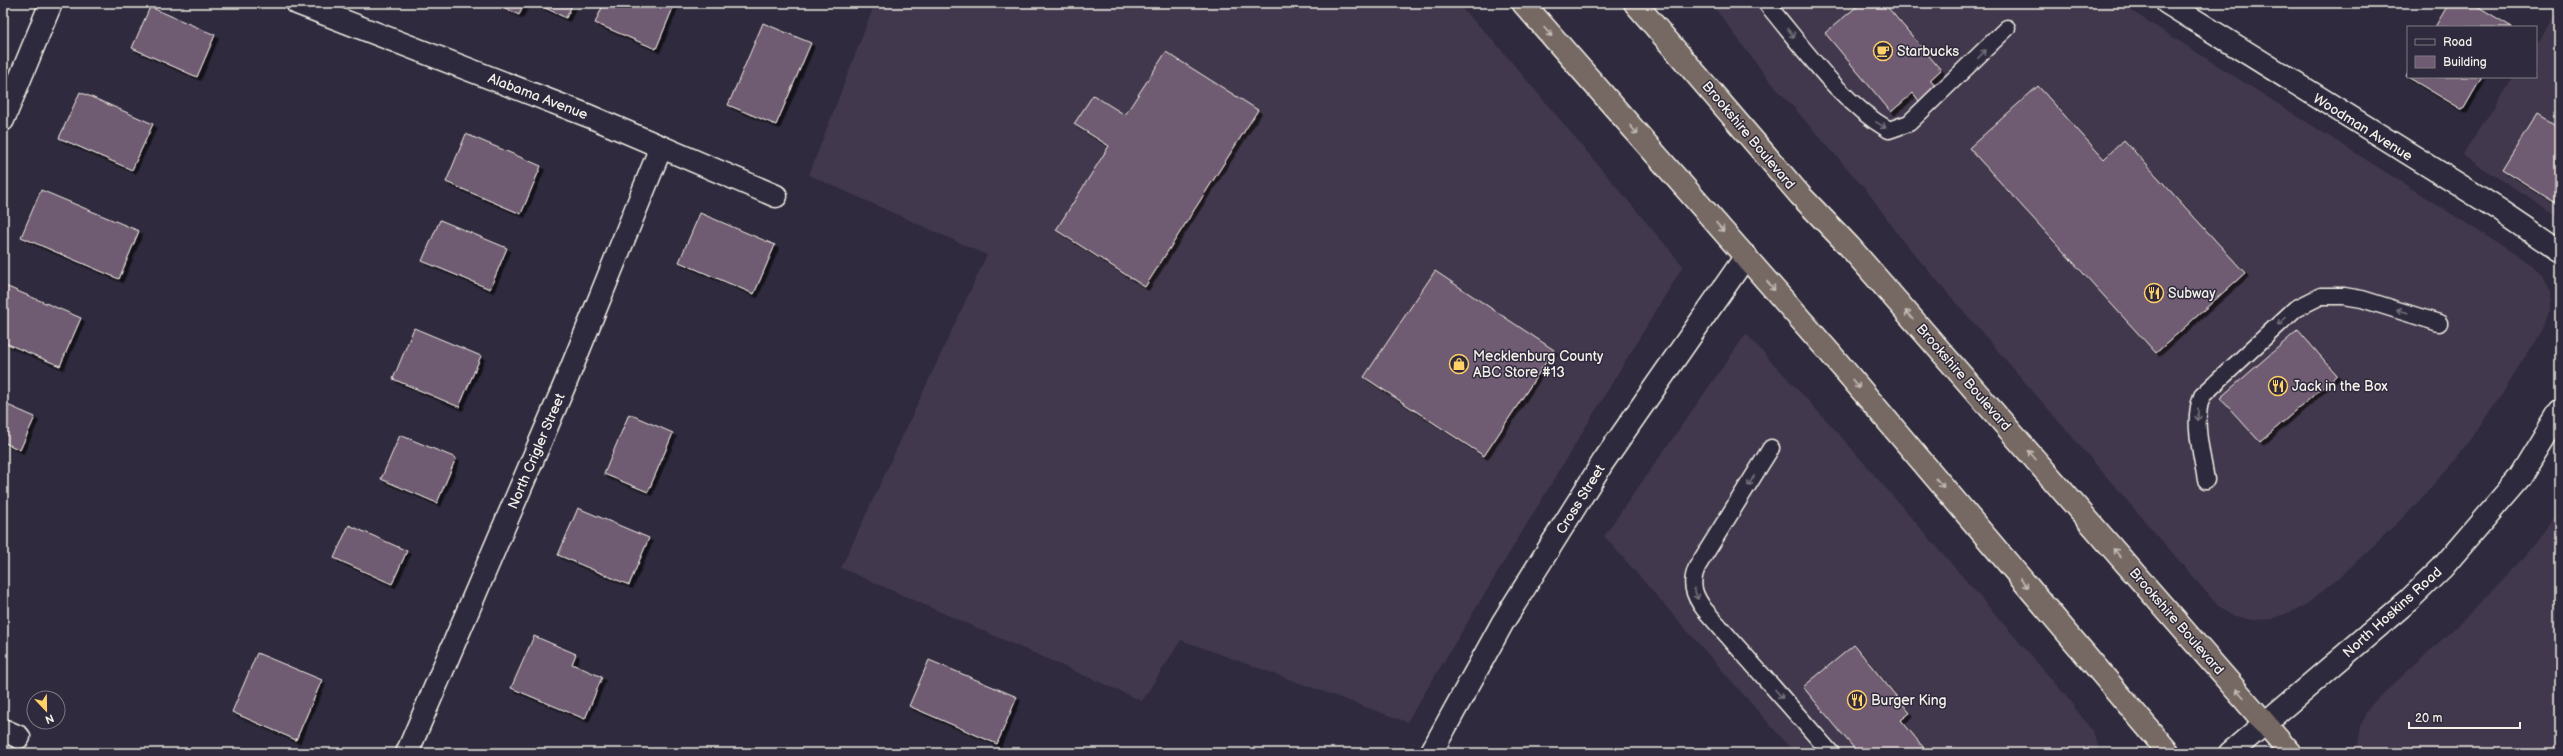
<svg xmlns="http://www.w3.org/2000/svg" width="2563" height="756" font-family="'Balsamiq Sans',sans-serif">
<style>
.built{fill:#42394d}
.building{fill:#6f5b72;stroke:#f4f1e8;filter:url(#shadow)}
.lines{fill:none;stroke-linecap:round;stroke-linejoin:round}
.lane-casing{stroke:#f4f1e8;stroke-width:19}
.street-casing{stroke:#f4f1e8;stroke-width:25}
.secondary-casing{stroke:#f4f1e8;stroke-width:25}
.highway-casing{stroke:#f4f1e8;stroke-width:25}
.lane{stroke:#2f2a3d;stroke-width:16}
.street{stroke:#2f2a3d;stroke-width:22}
.secondary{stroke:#2f2a3d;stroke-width:22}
.highway{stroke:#766964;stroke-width:22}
.oneway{stroke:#c2bbb3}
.oneway2{stroke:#747079}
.labels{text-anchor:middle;stroke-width:3;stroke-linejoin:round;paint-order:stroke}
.poi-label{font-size:14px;fill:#f4f1e8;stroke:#2f2a3d;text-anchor:start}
.street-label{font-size:14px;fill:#f4f1e8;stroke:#2f2a3d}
</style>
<defs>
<filter id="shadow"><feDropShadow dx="3.5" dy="3.5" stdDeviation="0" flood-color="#0009"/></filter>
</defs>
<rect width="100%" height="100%" fill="#2f2a3d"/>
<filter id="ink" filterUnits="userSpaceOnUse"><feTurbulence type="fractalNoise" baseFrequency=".025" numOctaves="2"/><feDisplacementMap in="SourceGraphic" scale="8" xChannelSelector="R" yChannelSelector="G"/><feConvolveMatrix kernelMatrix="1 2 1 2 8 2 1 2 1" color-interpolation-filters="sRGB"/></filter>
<g filter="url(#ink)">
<g class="built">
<path d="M875 3H1456L1493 40 1683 266 1407 722 1181 640 1142 701 841 568 987 255 809 175Z"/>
<path d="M1711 3H2119L2532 265 2544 278 2549 292V311L2544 326 2494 406 2454 461 2410 511 2339 578 2303 607 2272 619 2253 620 2231 615 2219 607 1903 241 1868 192 1765 75Z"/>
<path d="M2560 9V217L2462 155 2514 77H2536V45Z"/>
<path d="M1746 334 1838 433 2066 696 2093 732 2101 753H1795L1604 536Z"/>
<path d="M2560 510V753H2357L2361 726 2366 712 2373 703 2472 612 2525 556Z"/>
</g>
<g class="building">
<path d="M496 3H525L519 15Z"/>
<path d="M535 3H573L566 18Z"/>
<path d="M604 3H675L656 49 595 23Z"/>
<path d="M1861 3H1884L1941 70 1930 80 1936 87 1919 101 1913 93 1891 112 1825 33Z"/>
<path d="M2449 3H2472L2512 27H2435Z"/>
<path d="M150 7 215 35 197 77 132 48Z"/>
<path d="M763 23 811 43 776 125 728 105Z"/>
<path d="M1166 52 1258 110 1145 287 1056 230 1109 146 1074 124 1093 95 1125 115Z"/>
<path d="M2408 72V77H2482L2463 110 2406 76Z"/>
<path d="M2038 86 2104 159 2124 140 2245 273 2156 353 1969 148Z"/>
<path d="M80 92 153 124 132 170 59 138Z"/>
<path d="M2537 113 2560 127V205L2502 169Z"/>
<path d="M466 134 541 166 521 214 446 182Z"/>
<path d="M41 190 139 231 119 279 21 237Z"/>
<path d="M700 213 775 245 754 294 679 262Z"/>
<path d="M440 220 507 248 490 289 422 261Z"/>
<path d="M1435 271 1554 350 1484 456 1364 377Z"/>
<path d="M3 285 81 318 60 366 3 342Z"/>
<path d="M414 328 481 356 459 407 393 379Z"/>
<path d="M2298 330 2337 375 2260 442 2220 398Z"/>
<path d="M3 403 35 417 20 450 3 442Z"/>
<path d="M629 414 673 433 648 492 604 474Z"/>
<path d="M400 435 456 458 437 503 381 479Z"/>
<path d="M578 508 649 538 629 585 558 555Z"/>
<path d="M349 525 407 551 392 584 334 558Z"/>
<path d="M534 636 576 654 572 664 602 677 585 719 511 688Z"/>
<path d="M1854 645 1910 713 1901 720 1928 753H1858L1803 687Z"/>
<path d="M257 653 322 680 296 740 232 712Z"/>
<path d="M929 660 1017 697 997 744 909 706Z"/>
</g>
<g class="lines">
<g class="lane-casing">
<g id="lane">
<path d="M1766 3C1803 47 1839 101 1889 130L1909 123 2007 28"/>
<path d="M1771 448 1697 567C1690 583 1693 594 1704 609L1831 753"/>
<path d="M2206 480C2202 454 2192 422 2202 396L2295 309 2321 296H2344L2362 299 2439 323"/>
</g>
</g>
<g class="street-casing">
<g id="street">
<path d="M297 3 589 116 776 196"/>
<path d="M2167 3 2498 209 2560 251"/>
<path d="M3 120 51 3"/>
<path d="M3 730 19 737"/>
<path d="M407 753 565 384 661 147"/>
<path d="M1431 753 1503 622 1603 462 1746 256"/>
</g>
</g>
<g class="secondary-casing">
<path id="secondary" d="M2230 753 2408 601 2442 568 2520 477 2560 412"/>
</g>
<g class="highway-casing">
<g id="highway">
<path d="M1523 3 1830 353 2169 753"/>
<path d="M1635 3 1800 195 1849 246 2291 753"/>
</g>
</g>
<use href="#lane" class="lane"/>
<use href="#street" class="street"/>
<use href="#secondary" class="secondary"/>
<use href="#highway" class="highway"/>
</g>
<defs><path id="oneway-shaft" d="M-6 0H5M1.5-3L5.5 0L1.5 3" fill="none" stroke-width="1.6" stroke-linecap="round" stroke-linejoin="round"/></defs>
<g class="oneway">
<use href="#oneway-shaft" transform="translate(1548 32) rotate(49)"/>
<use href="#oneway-shaft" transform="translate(1634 130) rotate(49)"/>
<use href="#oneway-shaft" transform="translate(1720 227) rotate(49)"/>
<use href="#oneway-shaft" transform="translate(1771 286) rotate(49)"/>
<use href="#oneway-shaft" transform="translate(1909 315) rotate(-131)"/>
<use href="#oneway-shaft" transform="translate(1856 384) rotate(50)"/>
<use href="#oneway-shaft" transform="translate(2032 455) rotate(-131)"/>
<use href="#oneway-shaft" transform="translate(1940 483) rotate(50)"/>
<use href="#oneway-shaft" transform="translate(2117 553) rotate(-131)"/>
<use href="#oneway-shaft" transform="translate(2024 583) rotate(50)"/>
<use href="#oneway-shaft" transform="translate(2240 693) rotate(-131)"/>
</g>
<g class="oneway2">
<use href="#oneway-shaft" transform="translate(1791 33) rotate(49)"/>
<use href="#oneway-shaft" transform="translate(1982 54) rotate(-45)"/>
<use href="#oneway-shaft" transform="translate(1881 125) rotate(31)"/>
<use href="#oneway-shaft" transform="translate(2402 311) rotate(-163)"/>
<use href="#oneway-shaft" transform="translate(2282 321) rotate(138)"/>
<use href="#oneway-shaft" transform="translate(2198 415) rotate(89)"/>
<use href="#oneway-shaft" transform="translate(1751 481) rotate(122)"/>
<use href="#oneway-shaft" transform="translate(1696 594) rotate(69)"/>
<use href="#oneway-shaft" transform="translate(1779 694) rotate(49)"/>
</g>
</g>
<defs>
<g id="cafe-ring" transform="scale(1)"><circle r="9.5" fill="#2f2a3d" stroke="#ffd166" stroke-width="1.5"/><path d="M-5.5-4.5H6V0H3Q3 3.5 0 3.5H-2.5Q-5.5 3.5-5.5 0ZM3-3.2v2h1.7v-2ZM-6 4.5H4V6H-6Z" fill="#ffd166"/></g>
<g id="restaurant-ring" transform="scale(1)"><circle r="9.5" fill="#2f2a3d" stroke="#ffd166" stroke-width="1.5"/><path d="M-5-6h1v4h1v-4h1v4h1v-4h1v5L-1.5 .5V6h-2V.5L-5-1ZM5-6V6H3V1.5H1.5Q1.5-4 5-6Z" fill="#ffd166"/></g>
<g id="shop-ring" transform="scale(1)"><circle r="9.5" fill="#2f2a3d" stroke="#ffd166" stroke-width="1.5"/><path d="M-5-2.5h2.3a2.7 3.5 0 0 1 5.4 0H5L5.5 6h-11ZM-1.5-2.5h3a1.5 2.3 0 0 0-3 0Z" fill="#ffd166"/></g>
</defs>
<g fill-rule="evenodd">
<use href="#cafe-ring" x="1883" y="51"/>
<use href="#restaurant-ring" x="2154" y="293"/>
<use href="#shop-ring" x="1459" y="364"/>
<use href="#restaurant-ring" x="2278" y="386"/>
<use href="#restaurant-ring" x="1857" y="700"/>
</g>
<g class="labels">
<g class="poi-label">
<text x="1897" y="56">Starbucks</text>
<text x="2168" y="298">Subway</text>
<text x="1473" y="361">Mecklenburg County<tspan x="1473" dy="16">ABC Store #13</tspan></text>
<text x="2292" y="391">Jack in the Box</text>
<text x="1871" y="705">Burger King</text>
</g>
<g class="street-label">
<text transform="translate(538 96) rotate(21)" y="5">Alabama Avenue</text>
<text transform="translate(2363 127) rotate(32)" y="5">Woodman Avenue</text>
<text transform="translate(1749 135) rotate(50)" y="5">Brookshire Boulevard</text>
<text transform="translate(1964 377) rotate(49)" y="5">Brookshire Boulevard</text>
<text transform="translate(536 451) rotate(-67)" y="5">North Crigler Street</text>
<text transform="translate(1580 499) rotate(-58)" y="5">Cross Street</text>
<text transform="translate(2392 612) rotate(-42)" y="5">North Hoskins Road</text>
<text transform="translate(2177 621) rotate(49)" y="5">Brookshire Boulevard</text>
</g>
</g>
<rect width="2563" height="756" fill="none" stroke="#2f2a3d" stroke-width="16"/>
<rect x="8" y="8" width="2547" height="740" fill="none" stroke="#f4f1e8" stroke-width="1.5" filter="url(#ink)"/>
<rect x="2407" y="26" width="130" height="52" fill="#2f2a3d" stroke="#7e7a81"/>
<rect x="2415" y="39" width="20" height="6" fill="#2f2a3d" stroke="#7e7a81"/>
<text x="2443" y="46" font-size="12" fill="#f4f1e8">Road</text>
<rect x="2415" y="56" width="20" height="12" fill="#6f5b72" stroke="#7e7a81"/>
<text x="2443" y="66" font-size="12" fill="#f4f1e8">Building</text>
<g transform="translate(46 710) rotate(158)"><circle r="19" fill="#2f2a3d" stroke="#7e7a81"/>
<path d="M0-3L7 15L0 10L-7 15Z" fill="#ffd166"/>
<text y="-6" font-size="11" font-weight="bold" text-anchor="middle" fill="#f4f1e8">N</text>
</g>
<path d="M2409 722v6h111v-6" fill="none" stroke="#f4f1e8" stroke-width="2"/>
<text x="2415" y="722" font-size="12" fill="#f4f1e8" stroke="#2f2a3d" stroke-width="3" paint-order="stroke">20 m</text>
</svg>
